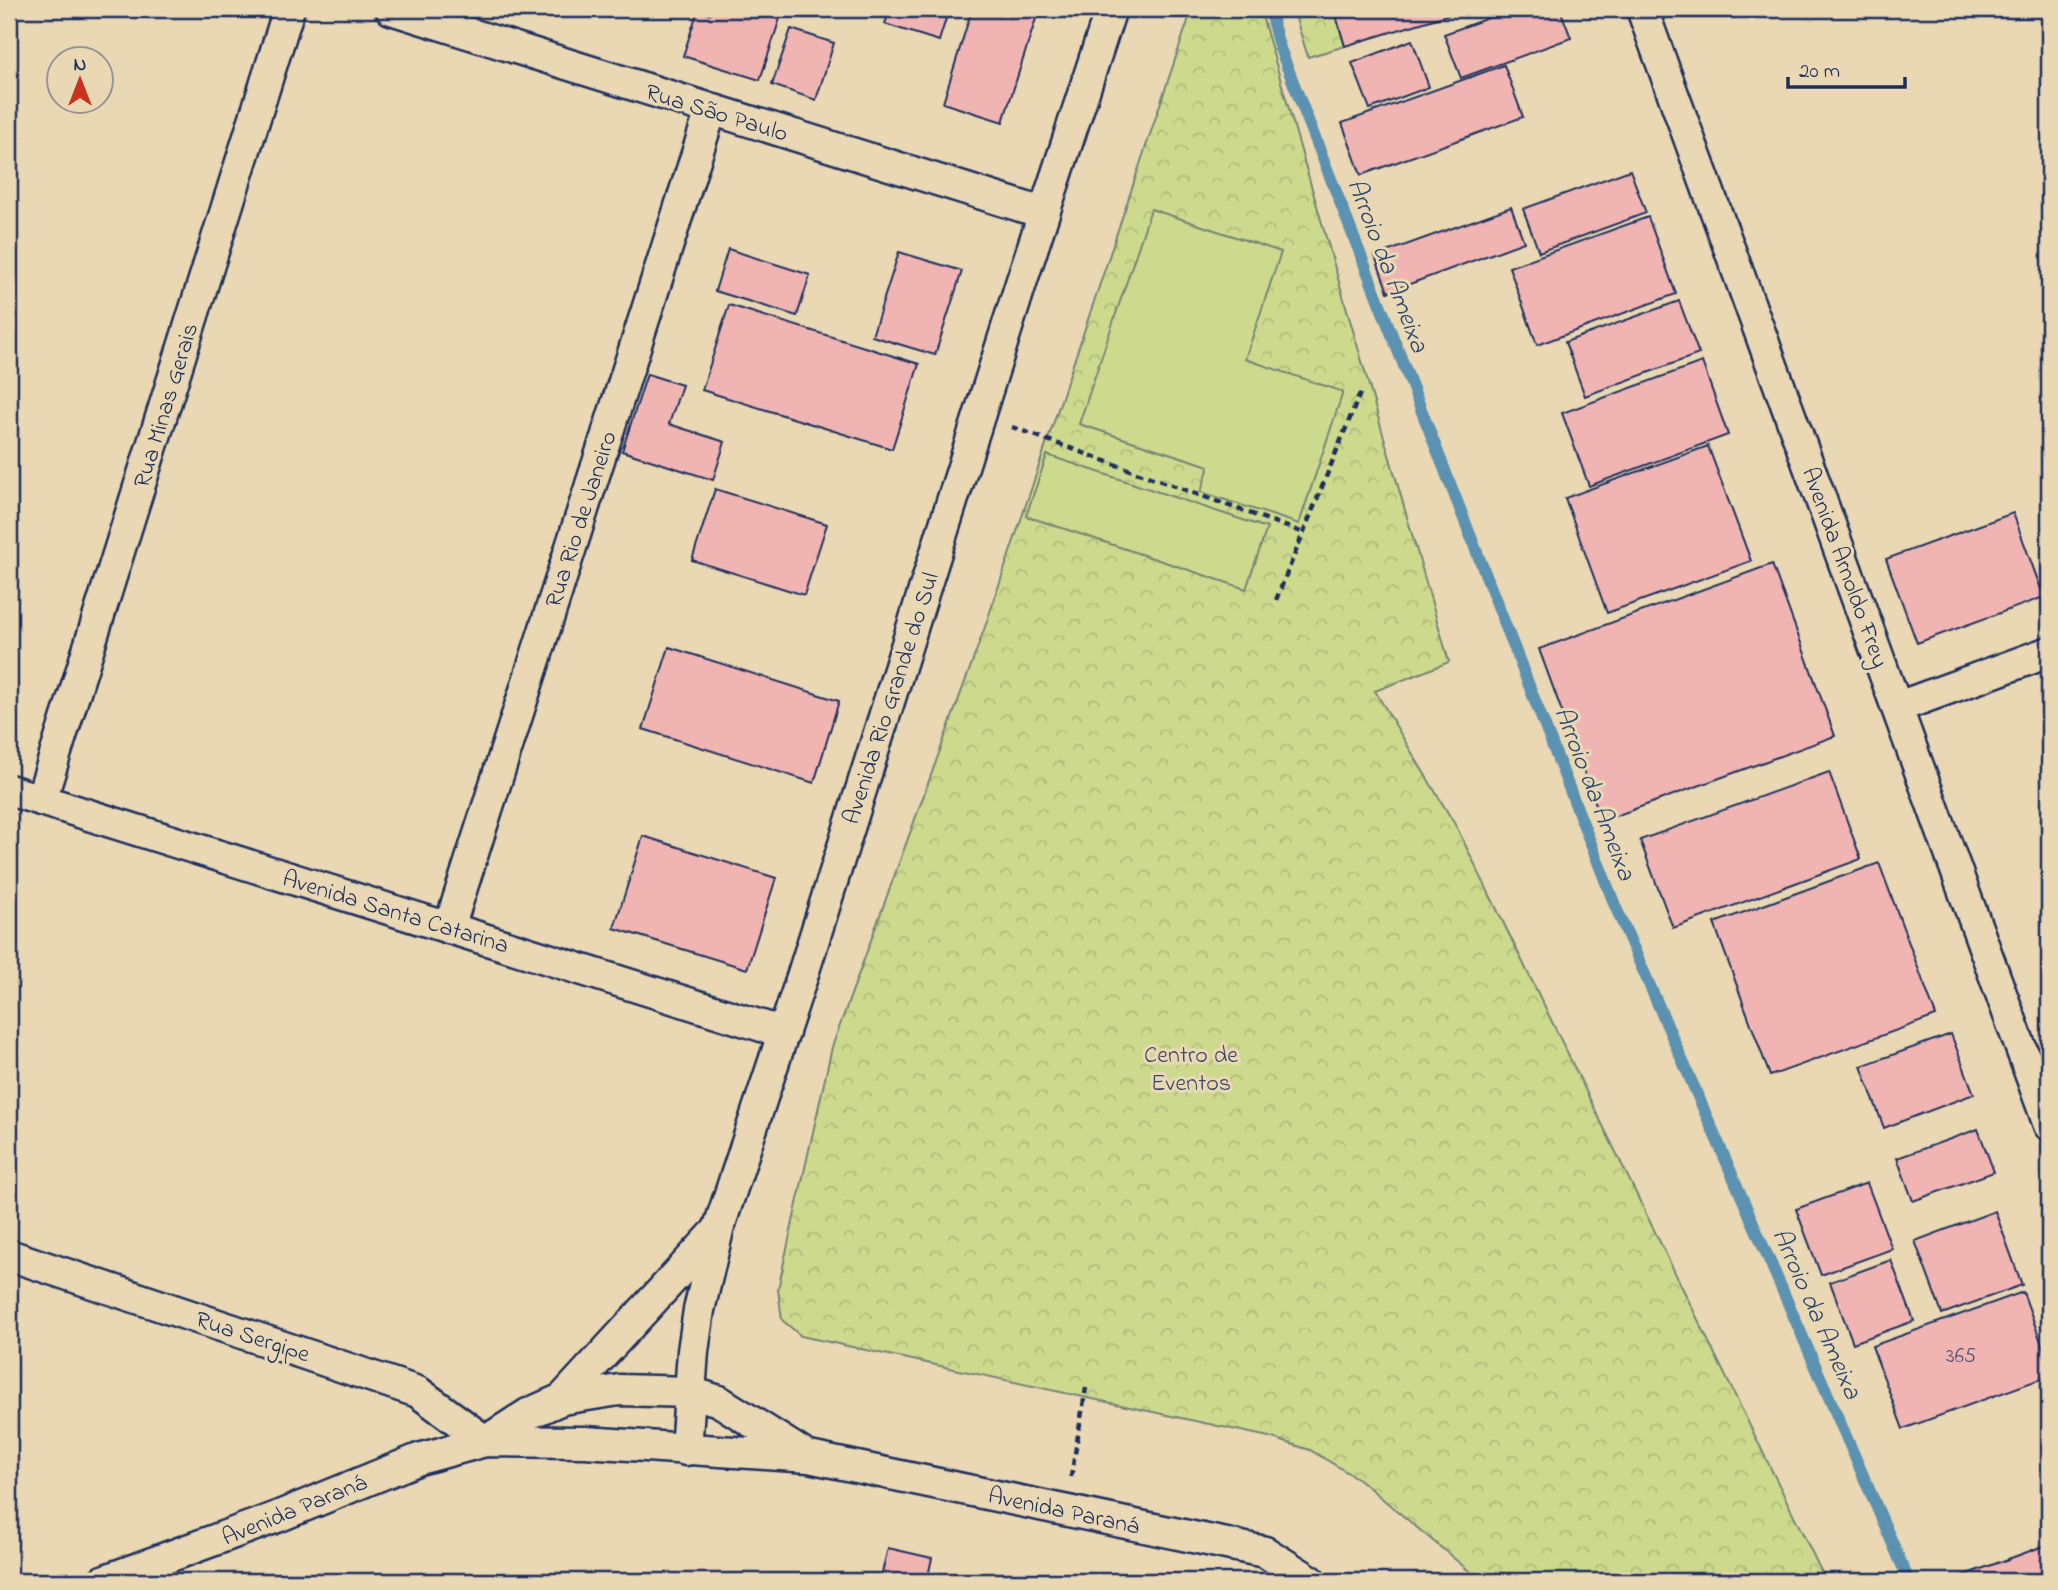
<svg xmlns="http://www.w3.org/2000/svg" width="2058" height="1590" font-family="'Indie Flower',sans-serif">
<style>
.park{fill:url(#park-crowns);stroke:#748476;stroke-width:2}
.pitch{fill:#cdda8d;stroke:#748476;stroke-width:2}
.lines{fill:none;stroke-linecap:round;stroke-linejoin:round}
.stream{stroke:#5c92b1;stroke-width:12}
.building{fill:#f0b5b3;stroke:#1b2f5e;stroke-width:2}
.street-casing{stroke:#1b2f5e;stroke-width:35}
.path{stroke:#1b2f5e;stroke-width:4.5;stroke-dasharray:7 5;stroke-linecap:butt}
.street{stroke:#ead8b5;stroke-width:30}
.labels{text-anchor:middle;stroke-width:6;stroke-linejoin:round;paint-order:stroke}
.number-label{font-size:21px;fill:#505073}
.street-label{font-size:24px;fill:#1b2f5e;stroke:#ead8b5}
.park-label{font-size:24px;fill:#364965;stroke:#ead8b5}
.water-label{font-size:26px;font-style:italic;fill:#2b4873;stroke:#ead8b5}
</style>
<defs>
<pattern id="park-crowns" width="20" height="18" patternUnits="userSpaceOnUse" patternTransform="scale(1.75)"><rect width="20" height="18" fill="#cdda8d"/><path d="M2 6a3 3 0 1 1 6 0M12 15a3 3 0 1 1 6 0" fill="none" stroke="#afbb7c"/></pattern>
</defs>
<rect width="100%" height="100%" fill="#ead8b5"/>
<filter id="ink" filterUnits="userSpaceOnUse"><feTurbulence type="fractalNoise" baseFrequency=".0143" numOctaves="2"/><feDisplacementMap in="SourceGraphic" scale="14" xChannelSelector="R" yChannelSelector="G"/><feConvolveMatrix kernelMatrix="1 2 1 2 8 2 1 2 1" color-interpolation-filters="sRGB"/></filter>
<g filter="url(#ink)">
<g class="park">
<path d="M1192 9H1260L1449 662 1375 691 1457 828 1826 1581H1481L1360 1480 1310 1450 1269 1437 801 1336 782 1320 778 1289 832 1047 985 627Z"/>
<path d="M1293 9H1334L1345 46 1308 57Z"/>
</g>
<g class="pitch">
<path d="M1151 209 1281 252 1245 359 1343 392 1299 524 1201 492 1209 466 1079 424Z"/>
<path d="M1047 455 1267 528 1246 589 1026 516Z"/>
</g>
<g class="lines">
<path class="stream" d="M1269 9 1279 46 1616 908 1909 1581"/>
</g>
<g class="building">
<path d="M712 9H783L760 80 683 56 698 10 710 14Z"/>
<path d="M890 9H949L939 41 885 24Z"/>
<path d="M972 9H1039L1003 122 943 103Z"/>
<path d="M1334 9H1467L1345 46Z"/>
<path d="M1513 9H1560L1571 38 1461 78 1444 34Z"/>
<path d="M791 29 834 43 816 100 772 85Z"/>
<path d="M1412 40 1429 87 1370 109 1352 63Z"/>
<path d="M1504 65 1523 117 1361 175 1342 123Z"/>
<path d="M1630 170 1646 213 1539 252 1523 209Z"/>
<path d="M1511 207 1524 242 1388 292 1375 256Z"/>
<path d="M1648 217 1676 294 1537 345 1509 267Z"/>
<path d="M728 249 810 275 797 316 715 291Z"/>
<path d="M899 252 962 271 935 355 872 336Z"/>
<path d="M1679 301 1699 354 1585 396 1565 342Z"/>
<path d="M729 305 919 364 892 449 702 390Z"/>
<path d="M1702 362 1728 435 1589 486 1562 413Z"/>
<path d="M647 374 682 385 669 424 725 442 713 480 622 451Z"/>
<path d="M1708 446 1751 561 1607 613 1565 498Z"/>
<path d="M715 489 827 524 804 595 692 560Z"/>
<path d="M2013 513 2044 597 1917 643 1886 559Z"/>
<path d="M1772 564 1835 736 1602 821 1539 649Z"/>
<path d="M669 647 839 701 814 783 643 729Z"/>
<path d="M1829 772 1861 859 1673 928 1640 840Z"/>
<path d="M643 836 776 878 747 969 614 928Z"/>
<path d="M1879 863 1936 1016 1770 1076 1714 923Z"/>
<path d="M1951 1034 1974 1094 1884 1128 1861 1066Z"/>
<path d="M1978 1129 1994 1172 1913 1201 1897 1158Z"/>
<path d="M1867 1183 1892 1249 1821 1275 1796 1209Z"/>
<path d="M1995 1211 2022 1285 1942 1314 1915 1241Z"/>
<path d="M1891 1260 1914 1321 1853 1343 1830 1282Z"/>
<path d="M2023 1292 2049 1364V1376L1903 1429 1872 1346Z"/>
<path d="M2049 1544V1581H1948Z"/>
<path d="M888 1548 932 1558 927 1581H880Z"/>
</g>
<g class="lines">
<g class="street-casing">
<g id="street">
<path d="M391 9 1043 213"/>
<path d="M1642 9 2049 1125"/>
<path d="M1898 707 2049 652"/>
<path d="M9 790 784 1033"/>
<path d="M41 800 289 9"/>
<path d="M449 928 711 110"/>
<path d="M9 1255 418 1392 485 1441"/>
<path d="M562 1399 715 1233"/>
<path d="M486 1441 528 1414 562 1399 619 1390 690 1392 719 1401 806 1456"/>
<path d="M686 1450 693 1351 699 1310 718 1230 801 980 1022 280 1111 9"/>
<path d="M103 1581 277 1517 419 1459 485 1441 585 1442 809 1457 1265 1552 1311 1581"/>
</g>
</g>
<g class="path">
<path d="M1012 427 1304 533"/>
<path d="M1276 600 1361 391"/>
<path d="M1071 1477 1086 1388"/>
</g>
<use href="#street" class="street"/>
</g>
</g>
<g class="labels">
<g class="number-label">
<text x="1961" y="1362">365</text>
</g>
<g class="street-label">
<text transform="translate(717 112) rotate(17)" y="8">Rua São Paulo</text>
<text transform="translate(165 405) rotate(-73)" y="8">Rua Minas Gerais</text>
<text transform="translate(580 519) rotate(-72)" y="8">Rua Rio de Janeiro</text>
<text transform="translate(1846 567) rotate(70)" y="8">Avenida Arnoldo Frey</text>
<text transform="translate(890 698) rotate(-72)" y="8">Avenida Rio Grande do Sul</text>
<text transform="translate(396 911) rotate(17)" y="8">Avenida Santa Catarina</text>
<text transform="translate(253 1336) rotate(18)" y="8">Rua Sergipe</text>
<text transform="translate(294 1509) rotate(-22)" y="8">Avenida Paraná</text>
<text transform="translate(1064 1510) rotate(12)" y="8">Avenida Paraná</text>
</g>
<g class="park-label">
<text x="1191" y="1062">Centro de<tspan x="1191" dy="28">Eventos</tspan></text>
</g>
<g class="water-label">
<text transform="translate(1389 265) rotate(69)" y="9">Arroio da Ameixa</text>
<text transform="translate(1596 793) rotate(69)" y="9">Arroio da Ameixa</text>
<text transform="translate(1818 1313) rotate(66)" y="9">Arroio da Ameixa</text>
</g>
</g>
<rect width="2058" height="1590" fill="none" stroke="#ead8b5" stroke-width="35"/>
<rect x="18" y="18" width="2023" height="1555" fill="none" stroke="#1b2f5e" stroke-width="2.5" filter="url(#ink)"/>
<g transform="translate(80 80)"><circle r="33" fill="#ead8b5" stroke="#979492" stroke-width="2"/>
<path d="M0-5L12 26L0 18L-12 26Z" fill="#c8321e"/>
<text y="-10" font-size="19" font-weight="bold" text-anchor="middle" fill="#1b2f5e">N</text>
</g>
<path d="M1788 77v10h117v-10" fill="none" stroke="#1b2f5e" stroke-width="3.5"/>
<text x="1799" y="77" font-size="21" fill="#1b2f5e" stroke="#ead8b5" stroke-width="5" paint-order="stroke">20 m</text>
</svg>
